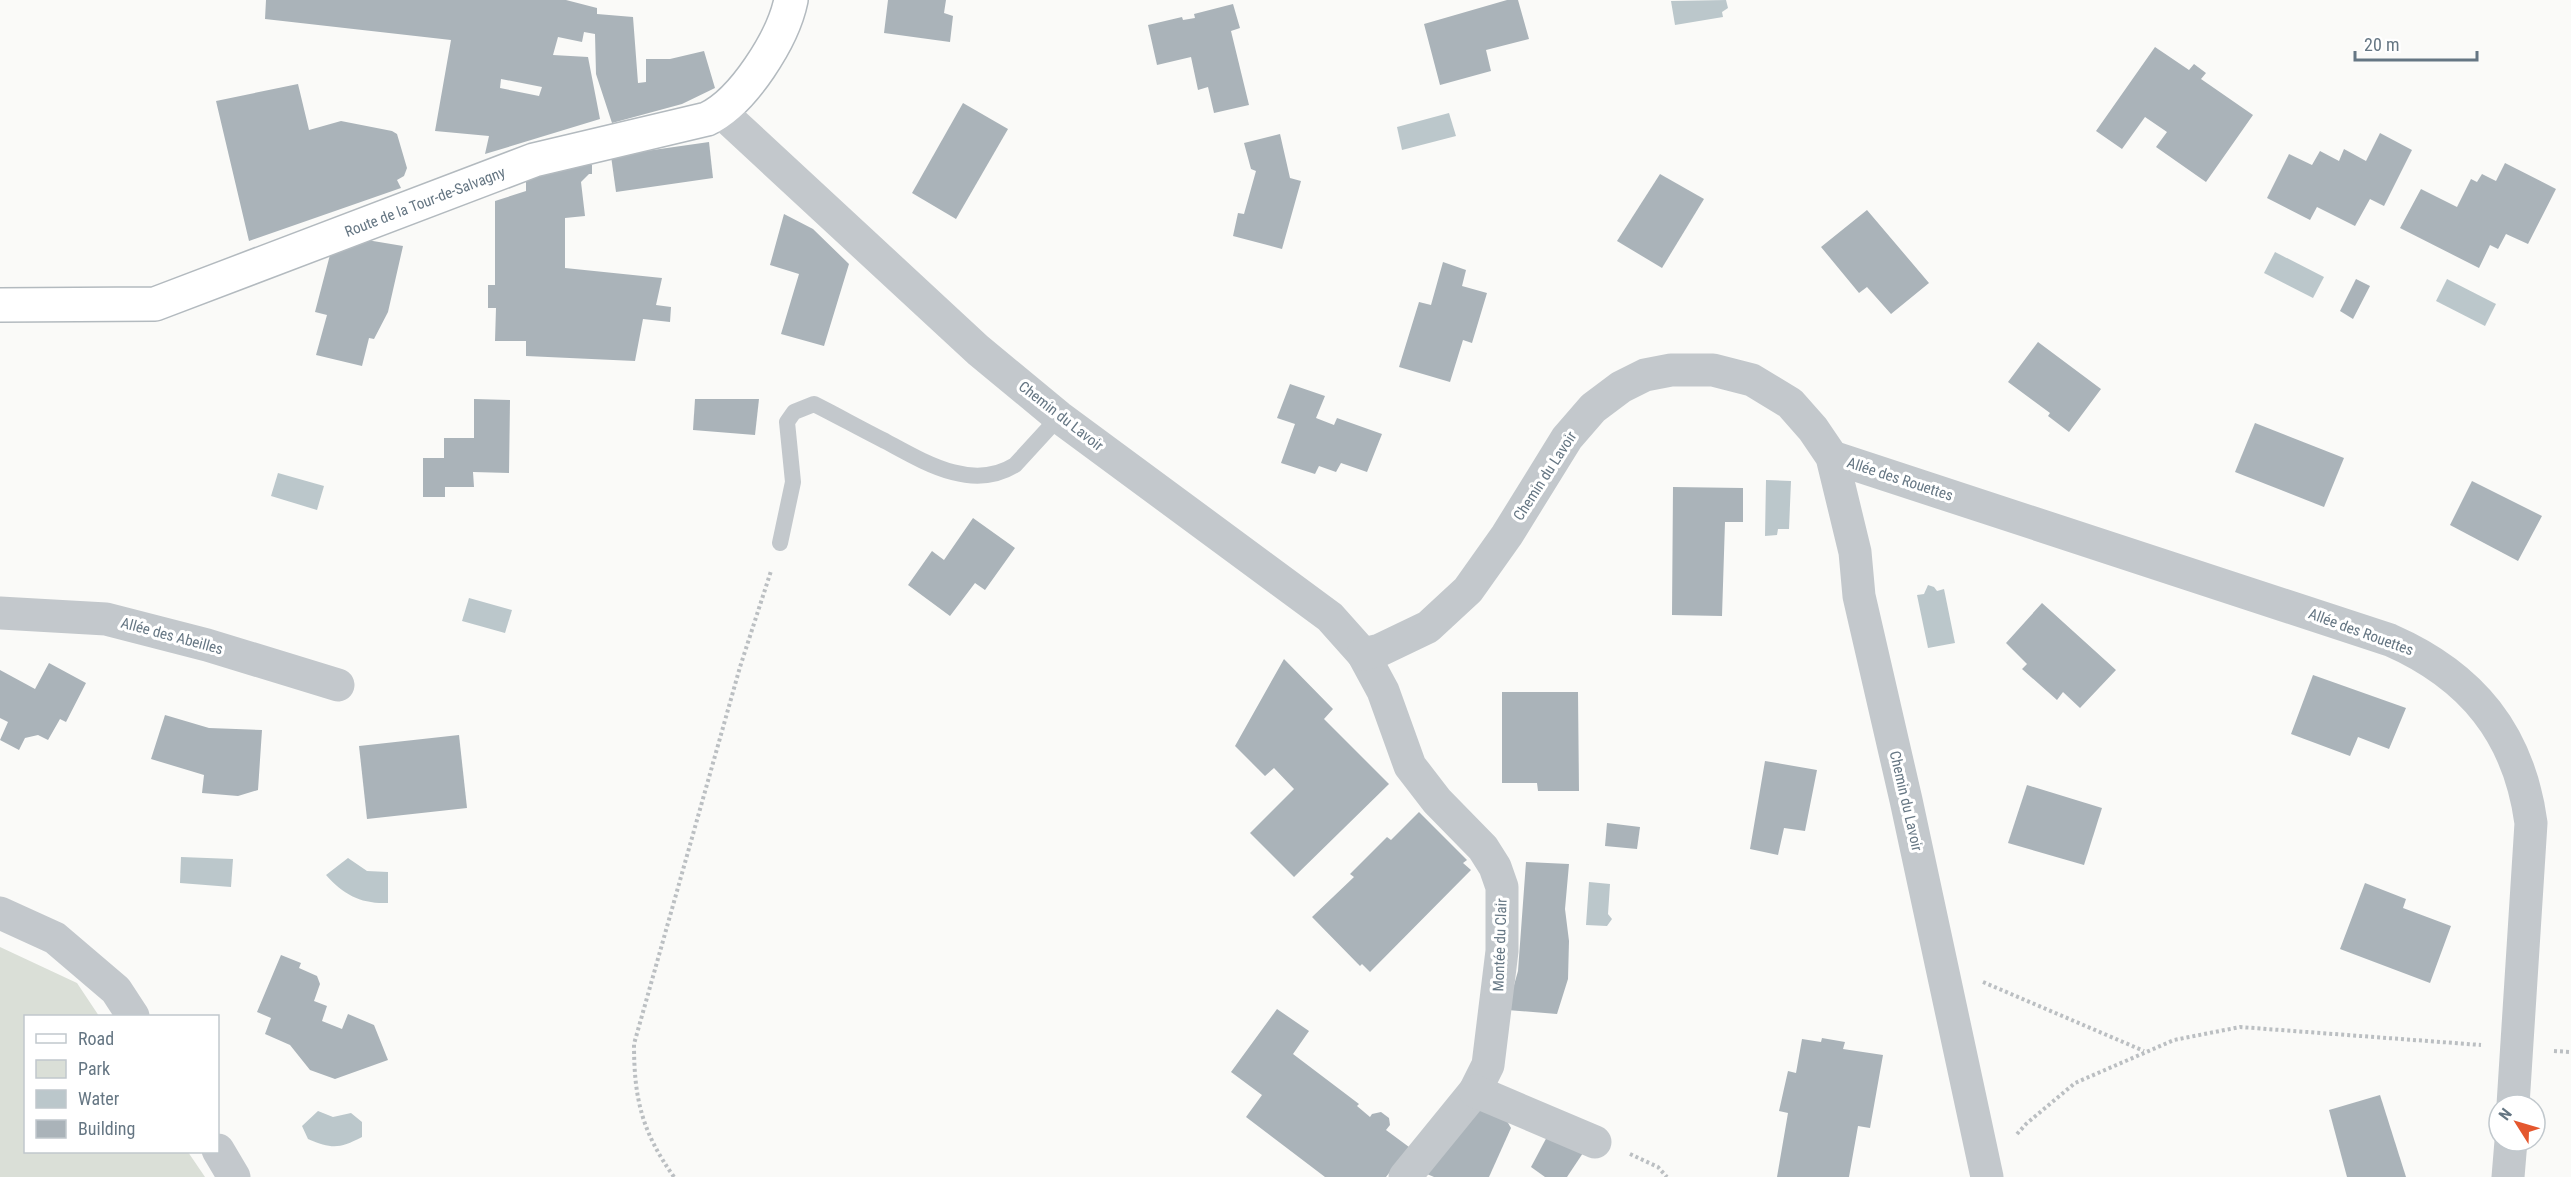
<svg xmlns="http://www.w3.org/2000/svg" width="2571" height="1177" font-family="'Roboto Condensed',sans-serif">
<style>
.green{fill:#dadfd7}
.water{fill:#bbc7cb}
.building{fill:#aab3b9;fill-rule:evenodd}
.lines{fill:none;stroke-linecap:round;stroke-linejoin:round}
.secondary-casing{stroke:#b3babf;stroke-width:36}
.path{stroke:#bbbfc2;stroke-width:4;stroke-dasharray:3 3;stroke-linecap:butt}
.lane{stroke:#c3c8cc;stroke-width:16}
.street{stroke:#c3c8cc;stroke-width:33}
.secondary{stroke:#fff;stroke-width:33}
.labels{text-anchor:middle;stroke-width:6;stroke-linejoin:round;paint-order:stroke}
.street-label{font-size:15px;fill:#657683;stroke:#fff}
</style>
<rect width="100%" height="100%" fill="#fafaf8"/>
<path class="green" d="M0 947 77 983 99 1016H26V1152H188L205 1177H0Z"/>
<g class="water">
<path d="M1726 0 1728 8 1722 12 1723 17 1675 25 1671 1Z"/>
<path d="M1449 113 1456 136 1402 150 1397 127Z"/>
<path d="M2275 252 2324 277 2313 298 2264 273Z"/>
<path d="M2447 279 2496 304 2485 326 2436 301Z"/>
<path d="M278 473 324 486 317 510 271 496Z"/>
<path d="M1766 480 1791 481 1789 529H1778L1777 535 1765 536Z"/>
<path d="M1928 585 1934 587 1937 591 1944 589 1955 643 1928 648 1917 595 1924 594Z"/>
<path d="M469 598 512 610 505 633 462 621Z"/>
<path d="M181 857 233 859 231 887 180 883Z"/>
<path d="M348 858 367 871 388 872V903C361 904 344 895 326 875Z"/>
<path d="M1589 882 1610 884 1608 914 1612 919 1607 926 1586 925Z"/>
<path d="M318 1111 333 1117 351 1113 362 1122V1137C339 1149 332 1149 308 1139L302 1126Z"/>
</g>
<g class="building">
<path d="M266 0H566L597 8V14L633 17 638 83 646 82V59H670L704 51 715 88 682 104 612 123 596 74 595 34 584 32 582 42 558 37 553 55 588 57 600 119 485 154 489 136 435 131 451 40 265 19ZM501 79 542 87 539 96 500 88Z"/>
<path d="M888 0H946L944 13 953 16 950 42 884 33Z"/>
<path d="M1507 0H1518L1529 39 1486 50 1491 71 1440 85 1424 24Z"/>
<path d="M1233 4 1240 28 1231 31 1249 105 1214 113 1208 87 1198 90 1191 57 1157 65 1148 25 1182 17 1183 20 1195 18 1194 14Z"/>
<path d="M2155 47 2189 70 2194 64 2206 73 2201 79 2253 115 2206 182 2156 147 2167 132 2145 117 2122 149 2096 131Z"/>
<path d="M298 84 309 130 341 121 392 131 397 134 407 168 404 176 397 180 401 188 249 241 216 101Z"/>
<path d="M963 103 1008 129 956 219 912 193Z"/>
<path d="M2380 133 2412 150 2384 206 2370 199 2355 226 2317 207 2310 220 2267 198 2289 154 2312 165 2320 151 2339 161 2344 149 2366 161Z"/>
<path d="M1280 134 1290 178 1301 181 1282 249 1233 236 1238 213 1244 214 1256 171 1251 169 1244 143Z"/>
<path d="M709 142 713 178 616 192 611 156Z"/>
<path d="M585 162 592 165V174H589L581 182 585 216 565 218V268L662 278 656 305 671 307 670 322 643 319 635 361 526 356V341H495L496 308H488V285H495V201L526 191V176Z"/>
<path d="M2505 163 2556 189 2528 244 2506 234 2498 249 2490 245 2479 268 2400 228 2421 189 2457 207 2471 179 2477 182 2482 174 2496 181Z"/>
<path d="M1660 174 1704 199 1662 268 1617 241Z"/>
<path d="M1867 210 1929 283 1891 314 1867 287 1859 293 1821 247Z"/>
<path d="M784 214 813 229 849 264 824 346 781 334 799 274 770 265Z"/>
<path d="M367 240 403 246 388 312 374 339 369 338 362 366 316 355 327 315 315 312 331 251Z"/>
<path d="M1443 262 1466 270 1462 286 1487 293 1472 343 1463 340 1450 382 1399 367 1419 302 1431 305Z"/>
<path d="M2356 279 2370 286 2353 319 2340 311Z"/>
<path d="M2038 342 2101 389 2069 432 2048 416 2050 413 2008 382Z"/>
<path d="M1290 384 1325 396 1316 418 1334 425 1337 418 1382 434 1367 472 1341 463 1336 472 1319 466 1315 474 1281 463 1295 424 1277 418Z"/>
<path d="M474 399 510 400 509 473 473 472 474 487H445V497H423V458H444V438H474Z"/>
<path d="M695 399H759L755 435 693 430Z"/>
<path d="M2255 423 2344 458 2324 507 2235 472Z"/>
<path d="M2472 481 2542 516 2518 561 2450 525Z"/>
<path d="M1673 487 1743 488V522H1725L1722 616 1672 615Z"/>
<path d="M973 518 1015 548 985 590 975 583 950 616 908 585 932 551 944 560Z"/>
<path d="M2042 603 2116 670 2080 708 2063 692 2057 700 2022 669 2027 664 2006 643Z"/>
<path d="M1284 659 1333 709 1324 719 1389 784 1294 877 1250 833 1294 789 1274 768 1265 776 1235 746Z"/>
<path d="M49 663 86 683 66 722 60 719 48 740 38 735 25 738 19 750 0 740 8 722 0 718V670L35 689Z"/>
<path d="M2313 675 2406 708 2389 749 2358 737 2350 756 2291 734Z"/>
<path d="M1502 692H1578L1579 791H1538L1537 783H1502Z"/>
<path d="M165 715 209 728 262 730 258 790 238 796 202 793 204 775 151 759Z"/>
<path d="M459 735 467 808 367 819 359 746Z"/>
<path d="M1765 761 1817 770 1805 831 1784 828 1778 855 1750 849Z"/>
<path d="M2027 785 2102 808 2084 865 2008 843Z"/>
<path d="M1419 812 1467 860 1463 863 1471 870 1370 972 1362 964 1360 966 1312 917 1354 877 1350 874 1387 837 1391 840Z"/>
<path d="M1607 823 1640 827 1637 849 1605 846Z"/>
<path d="M1526 862 1569 864 1565 909 1569 941 1568 979 1557 1014 1507 1010 1518 971Z"/>
<path d="M2365 883 2406 899 2403 908 2451 926 2430 983 2340 949Z"/>
<path d="M281 955 301 963 299 968 317 976 320 984 314 1001 327 1006 322 1021 342 1029 348 1014 374 1025 388 1060 335 1079 310 1070 290 1045 265 1034 271 1018 257 1012Z"/>
<path d="M1277 1009 1309 1031 1293 1054 1359 1104 1357 1106 1370 1117 1372 1114 1381 1112 1389 1118 1390 1125 1386 1130 1409 1147 1386 1177H1325L1246 1117 1262 1095 1231 1072Z"/>
<path d="M1822 1038 1845 1042 1843 1049 1883 1055 1870 1128 1858 1126 1849 1177H1777L1788 1113 1779 1111 1788 1071 1796 1073 1802 1039 1821 1042Z"/>
<path d="M2380 1095 2406 1177H2347L2329 1110Z"/>
<path d="M1484 1109 1504 1116 1511 1128 1489 1177H1434L1427 1174 1474 1111Z"/>
<path d="M1549 1133 1587 1147 1567 1177H1545L1531 1167Z"/>
</g>
<g class="lines">
<g class="secondary-casing">
<path id="secondary" d="M0 305 155 304 534 160 707 119C743 102 783 39 791 0"/>
</g>
<g class="path">
<path d="M1983 982 2144 1051"/>
<path d="M2554 1051 2571 1052"/>
<path d="M2017 1134 2026 1124 2075 1083 2174 1040 2240 1027 2481 1045"/>
<path d="M1630 1154 1658 1167 1667 1177"/>
<path d="M674 1177C642 1132 634 1099 634 1044L740 667 771 571"/>
</g>
<path class="lane" d="M780 543 793 482 787 422 794 412 814 404C838 416 861 429 885 441 924 462 972 492 1015 465L1059 417"/>
<g class="street">
<path d="M721 112 978 350 1059 417 1330 617 1363 654 1383 691 1410 766 1437 801 1483 848 1495 867 1502 887V951L1488 1065 1475 1091 1405 1177"/>
<path d="M1832 457 2390 640C2472 676 2519 734 2531 823L2513 1105"/>
<path d="M0 613 106 619 207 645 338 685"/>
<path d="M1363 654 1380 650 1428 627 1468 590 1507 535 1567 438 1593 408 1621 387 1645 375 1671 370H1713L1752 380 1790 403 1813 429 1832 457 1855 552 1859 596 1906 800 1987 1177"/>
<path d="M0 913 55 938 116 990 133 1016"/>
<path d="M1475 1091 1595 1142"/>
<path d="M218 1150 234 1177"/>
<path d="M2508 1177 2511 1141"/>
</g>
<use href="#secondary" class="secondary"/>
</g>
<g class="labels">
<g class="street-label">
<text transform="translate(425 202) rotate(-21)" y="5">Route de la Tour-de-Salvagny</text>
<text transform="translate(1061 416) rotate(38)" y="5">Chemin du Lavoir</text>
<text transform="translate(1545 476) rotate(-57)" y="5">Chemin du Lavoir</text>
<text transform="translate(1900 479) rotate(18)" y="5">Allée des Rouettes</text>
<text transform="translate(2361 632) rotate(20)" y="5">Allée des Rouettes</text>
<text transform="translate(172 636) rotate(15)" y="5">Allée des Abeilles</text>
<text transform="translate(1906 801) rotate(77)" y="5">Chemin du Lavoir</text>
<text transform="translate(1500 945) rotate(-88)" y="5">Montée du Clair</text>
</g>
</g>
<rect x="24" y="1015" width="195" height="138" fill="#ffffff" stroke="#c1c8cd" stroke-width="1.5"/>
<rect x="36" y="1034" width="30" height="9" fill="#ffffff" stroke="#c1c8cd" stroke-width="1.5"/>
<text x="78" y="1045" font-size="18" fill="#657683">Road</text>
<rect x="36" y="1060" width="30" height="18" fill="#dadfd7" stroke="#c1c8cd" stroke-width="1.5"/>
<text x="78" y="1075" font-size="18" fill="#657683">Park</text>
<rect x="36" y="1090" width="30" height="18" fill="#bbc7cb" stroke="#c1c8cd" stroke-width="1.5"/>
<text x="78" y="1105" font-size="18" fill="#657683">Water</text>
<rect x="36" y="1120" width="30" height="18" fill="#aab3b9" stroke="#c1c8cd" stroke-width="1.5"/>
<text x="78" y="1135" font-size="18" fill="#657683">Building</text>
<g transform="translate(2517 1123) rotate(307)"><circle r="28" fill="#ffffff" stroke="#c1c8cd" stroke-width="1.5"/>
<path d="M0-4.5L10 22L0 15L-10 22Z" fill="#e4572e"/>
<text y="-9" font-size="16" font-weight="bold" text-anchor="middle" fill="#657683">N</text>
</g>
<path d="M2355 51v9h122v-9" fill="none" stroke="#657683" stroke-width="3"/>
<text x="2364" y="51" font-size="18" fill="#657683" stroke="#ffffff" stroke-width="4.5" paint-order="stroke">20 m</text>
</svg>
